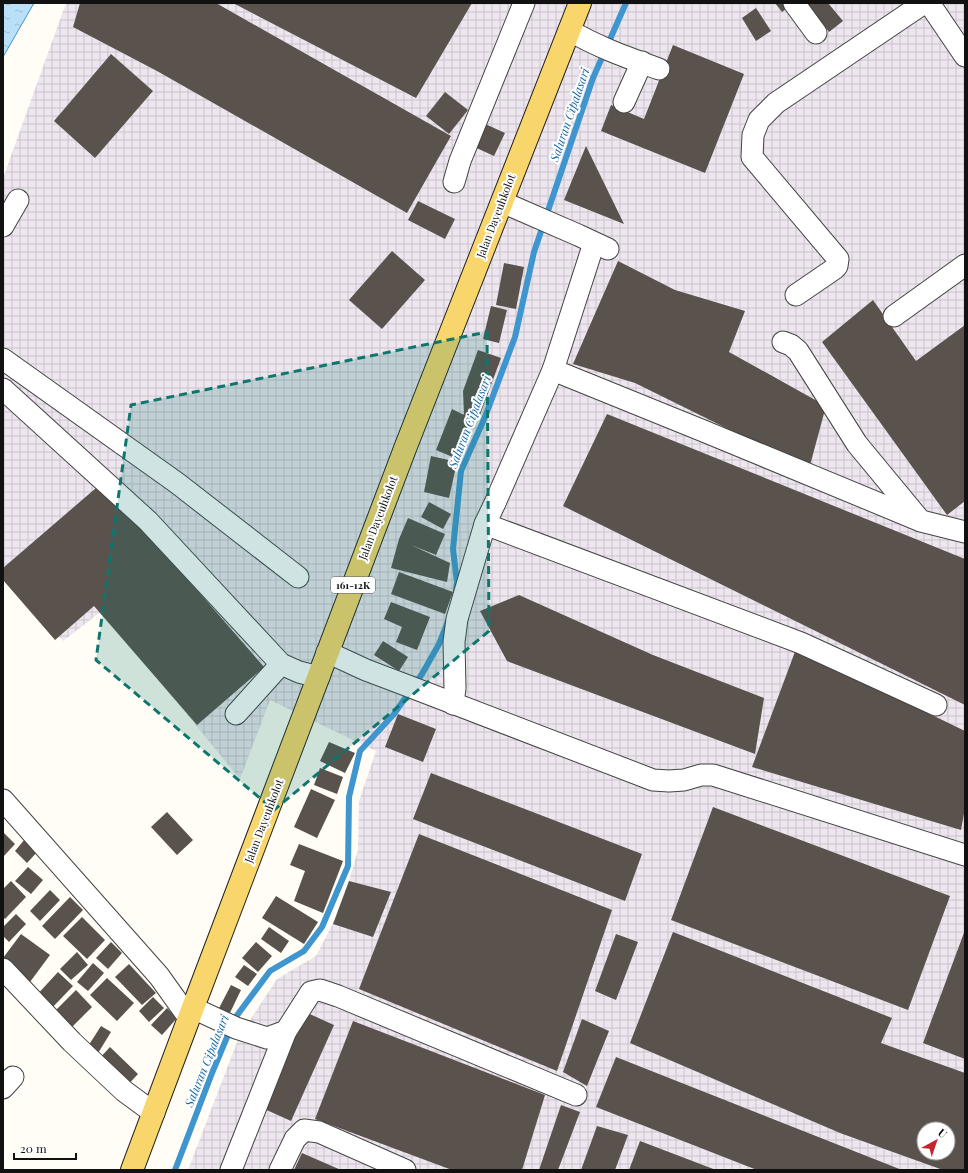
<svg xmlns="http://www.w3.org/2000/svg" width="968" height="1173" font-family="'Playfair Display',serif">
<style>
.industrial{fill:url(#industrial-grid);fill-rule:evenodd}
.water{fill:url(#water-ripples);stroke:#3f96cf}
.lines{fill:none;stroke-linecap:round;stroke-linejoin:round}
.stream{stroke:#3f96cf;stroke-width:6}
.building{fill:#5a524d;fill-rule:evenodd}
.minor-casing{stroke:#444;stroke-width:23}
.major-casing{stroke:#222;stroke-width:24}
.minor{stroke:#fff;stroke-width:21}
.major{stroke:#f9d66b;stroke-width:22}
.marked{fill:#0f766e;fill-opacity:0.2;stroke:#0f766e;stroke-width:3;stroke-dasharray:8 5;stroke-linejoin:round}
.labels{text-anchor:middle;stroke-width:4;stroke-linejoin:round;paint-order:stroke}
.shield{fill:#fff;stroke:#585858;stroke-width:1}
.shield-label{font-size:10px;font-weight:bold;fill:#111}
.street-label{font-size:11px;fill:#111;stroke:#fff}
.water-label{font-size:12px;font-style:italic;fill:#1768a6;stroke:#fff}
</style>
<defs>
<pattern id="industrial-grid" width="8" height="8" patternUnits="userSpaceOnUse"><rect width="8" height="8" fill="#eee6ef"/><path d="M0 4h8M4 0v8" fill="none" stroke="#cbc4cc"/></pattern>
<pattern id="water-ripples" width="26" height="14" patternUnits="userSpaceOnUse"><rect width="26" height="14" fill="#b9e0f7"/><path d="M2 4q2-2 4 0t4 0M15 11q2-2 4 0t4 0" fill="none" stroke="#9ebfd3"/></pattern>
</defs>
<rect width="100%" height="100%" fill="#fffdf5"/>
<path class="industrial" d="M66 3H965V1170H188L239 1037 277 979 316 956 341 908 358 850 359 801 376 751 270 700 240 779 102 611 63 641 3 577V178ZM924 1129H948V1153H924Z"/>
<path class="water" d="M3 3H34L3 57Z"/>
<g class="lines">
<g class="stream">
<path d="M456 590 457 582 453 549 461 471 485 417 515 337 534 252 593 78 626 3"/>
<path d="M175 1170 212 1073 235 1018 270 971 304 951 322 927 348 866 349 797 360 751 394 714 422 674 439 644 448 621"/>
</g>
</g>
<g class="building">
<path d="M80 3H216L451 136 407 213 157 71 73 27Z"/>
<path d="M233 3H472L416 98Z"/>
<path d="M775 3H790L791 5 782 12Z"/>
<path d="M806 3H828L843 21 829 32Z"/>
<path d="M756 8 771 31 756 41 742 18Z"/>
<path d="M673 45 744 74 705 173 601 131 611 105 644 119Z"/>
<path d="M111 54 153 91 95 158 54 121Z"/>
<path d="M445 92 468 110 449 134 426 116Z"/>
<path d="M481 122 505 133 494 156 470 145Z"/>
<path d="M586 146 624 224 564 200Z"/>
<path d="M418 201 455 219 445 239 408 220Z"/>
<path d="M392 251 425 280 382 329 349 300Z"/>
<path d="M618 261 675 290 745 311 729 352 826 406 809 469 635 383 573 364Z"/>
<path d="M504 263 524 267 516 309 496 305Z"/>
<path d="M873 300 916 361 965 325V501L947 515 822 342Z"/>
<path d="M491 306 507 310 499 343 483 339Z"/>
<path d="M478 350 501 358 480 415H464L463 391Z"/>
<path d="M452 409 462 414 472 417 455 458 436 450Z"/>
<path d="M607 414 965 559V705L563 506Z"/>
<path d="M431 456 457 462 449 498 424 492Z"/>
<path d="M103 482 264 667 197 725 94 606 55 640 3 580V568Z"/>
<path d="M429 502 451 514 443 529 421 517Z"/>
<path d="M408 518 445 534 436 555 411 545 450 563 447 582 391 568 399 539Z"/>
<path d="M399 572 453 592 445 614 391 594Z"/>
<path d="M519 595 653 655 764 698 755 754 507 661 480 611Z"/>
<path d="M391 602 430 617 417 650 396 642 402 627 384 619Z"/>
<path d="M383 641 408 657 399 671 374 655Z"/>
<path d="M796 649 965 731V808L961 830 752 767Z"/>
<path d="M398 714 436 729 423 762 385 747Z"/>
<path d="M329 742 355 753 345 773 320 761Z"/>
<path d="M320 768 343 777 337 794 314 785Z"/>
<path d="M431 773 642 854 625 901 413 819Z"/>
<path d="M311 789 335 800 317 838 294 827Z"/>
<path d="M713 807 950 896 908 1010 671 920Z"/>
<path d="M167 812 193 840 177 855 151 827Z"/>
<path d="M3 832 15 844 3 857Z"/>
<path d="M419 834 612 910 557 1071 359 989Z"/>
<path d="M25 839 38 851 27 863 15 851Z"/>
<path d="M299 844 343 861 323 913 294 901 305 871 290 865Z"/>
<path d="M28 867 43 880 31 894 15 881Z"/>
<path d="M11 881 26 897 5 919 3 917V889Z"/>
<path d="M349 881 391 892 373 937 333 924Z"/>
<path d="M50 890 60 900 40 921 30 911Z"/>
<path d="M276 896 318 922 304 944 262 918Z"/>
<path d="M70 897 83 910 55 939 42 926Z"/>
<path d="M16 914 26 924 9 942 3 936V927Z"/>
<path d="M82 917 105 940 87 959 63 936Z"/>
<path d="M269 927 289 941 281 953 261 939Z"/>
<path d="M965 930V1059L923 1043Z"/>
<path d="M673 932 892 1018 881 1043 965 1073V1170H943L840 1133 630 1043ZM924 1129H948V1153H924Z"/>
<path d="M21 934 50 955 30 982 3 961V958Z"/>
<path d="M616 934 638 942 616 1000 595 991Z"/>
<path d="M111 942 122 953 108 969 96 958Z"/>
<path d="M256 942 272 956 258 972 242 958Z"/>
<path d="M77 952 88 965 71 980 60 969Z"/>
<path d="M93 963 104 973 88 991 77 982Z"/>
<path d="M129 964 156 993 142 1005 115 977Z"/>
<path d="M244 965 257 974 248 986 235 977Z"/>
<path d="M58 972 73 986 49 1011 35 997Z"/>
<path d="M107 978 134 1003 117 1021 90 995Z"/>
<path d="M231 985 241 990 227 1019 216 1014Z"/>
<path d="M76 990 92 1007 70 1029 54 1012Z"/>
<path d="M153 997 164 1008 149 1022 139 1011Z"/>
<path d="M167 1008 177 1018 162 1035 151 1025Z"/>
<path d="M303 1011 334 1025 291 1121 260 1107Z"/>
<path d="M582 1019 609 1031 587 1086 563 1072Z"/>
<path d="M353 1021 545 1095 522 1170H452L315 1119Z"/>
<path d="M101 1026 111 1032 95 1058 85 1051Z"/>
<path d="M110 1047 138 1074 125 1088 97 1061Z"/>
<path d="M616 1057 902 1170H757L596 1107Z"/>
<path d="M561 1105 580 1112 558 1170H539Z"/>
<path d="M597 1126 628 1135 615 1170H581Z"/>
<path d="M640 1141 716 1170H629Z"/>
<path d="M302 1153 341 1170H294Z"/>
</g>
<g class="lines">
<g class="minor-casing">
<g id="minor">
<path d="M794 3 816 33"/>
<path d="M929 3 965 56"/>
<path d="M569 30C597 47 629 58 659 69"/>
<path d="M624 102 642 62"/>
<path d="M454 182 460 161 524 3"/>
<path d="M502 202 578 235 608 249"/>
<path d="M3 226 18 200"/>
<path d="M796 295 834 269 837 266 838 259 752 157 753 135 759 120 776 103 924 3"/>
<path d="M894 316 965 265"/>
<path d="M783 342 791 345 798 351 857 444 919 519"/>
<path d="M3 359 177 483 298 577"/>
<path d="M553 370 706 432 921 521 965 532"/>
<path d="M3 389 148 521 281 664 299 672 319 677"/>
<path d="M485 524 801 643 936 705"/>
<path d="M327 652 366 670 403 684 653 780 669 781 684 780 701 775H713L965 855"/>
<path d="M453 704 455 688 454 642 457 619 485 524 495 503 553 370 594 243"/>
<path d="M236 714 281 664"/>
<path d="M3 800 159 976 189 1018"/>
<path d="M3 969 72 1042 124 1091 154 1113"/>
<path d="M193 1008 236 1028 267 1038 286 1031 311 992 320 990 338 996 576 1095"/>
<path d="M3 1088 13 1077"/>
<path d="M231 1170 286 1031"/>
<path d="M280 1170 295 1139 304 1130 319 1132 405 1170"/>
</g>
</g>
<g class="major-casing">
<path id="major" d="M132 1170 189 1018 406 446 580 3"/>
</g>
<use href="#minor" class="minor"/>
<use href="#major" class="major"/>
</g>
<path class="marked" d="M487 332 489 631 274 810 96 660 131 405Z"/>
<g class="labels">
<rect class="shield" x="331" y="577" width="44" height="16" rx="3"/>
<g class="shield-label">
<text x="353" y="589">161-12K</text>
</g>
<g class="street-label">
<text transform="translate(496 216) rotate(-69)" y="4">Jalan Dayeuhkolot</text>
<text transform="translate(378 518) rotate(-69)" y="4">Jalan Dayeuhkolot</text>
<text transform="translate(264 821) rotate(-69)" y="4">Jalan Dayeuhkolot</text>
</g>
<g class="water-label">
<text transform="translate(570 115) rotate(-71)" y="4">Saluran Cipalasari</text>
<text transform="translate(470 422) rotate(-69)" y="4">Saluran Cipalasari</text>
<text transform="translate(207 1061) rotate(-68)" y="4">Saluran Cipalasari</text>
</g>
</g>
<rect width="968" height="1173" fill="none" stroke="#111111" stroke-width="8"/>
<g transform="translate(936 1141) rotate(40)"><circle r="19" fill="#ffffff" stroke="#a0a0a0"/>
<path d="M0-3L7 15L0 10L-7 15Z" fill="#c4262e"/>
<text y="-6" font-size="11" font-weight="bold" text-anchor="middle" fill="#111111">U</text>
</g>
<path d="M14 1153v6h62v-6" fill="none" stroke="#111111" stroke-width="2"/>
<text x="20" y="1153" font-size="12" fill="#111111" stroke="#ffffff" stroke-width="3" paint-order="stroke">20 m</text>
</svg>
